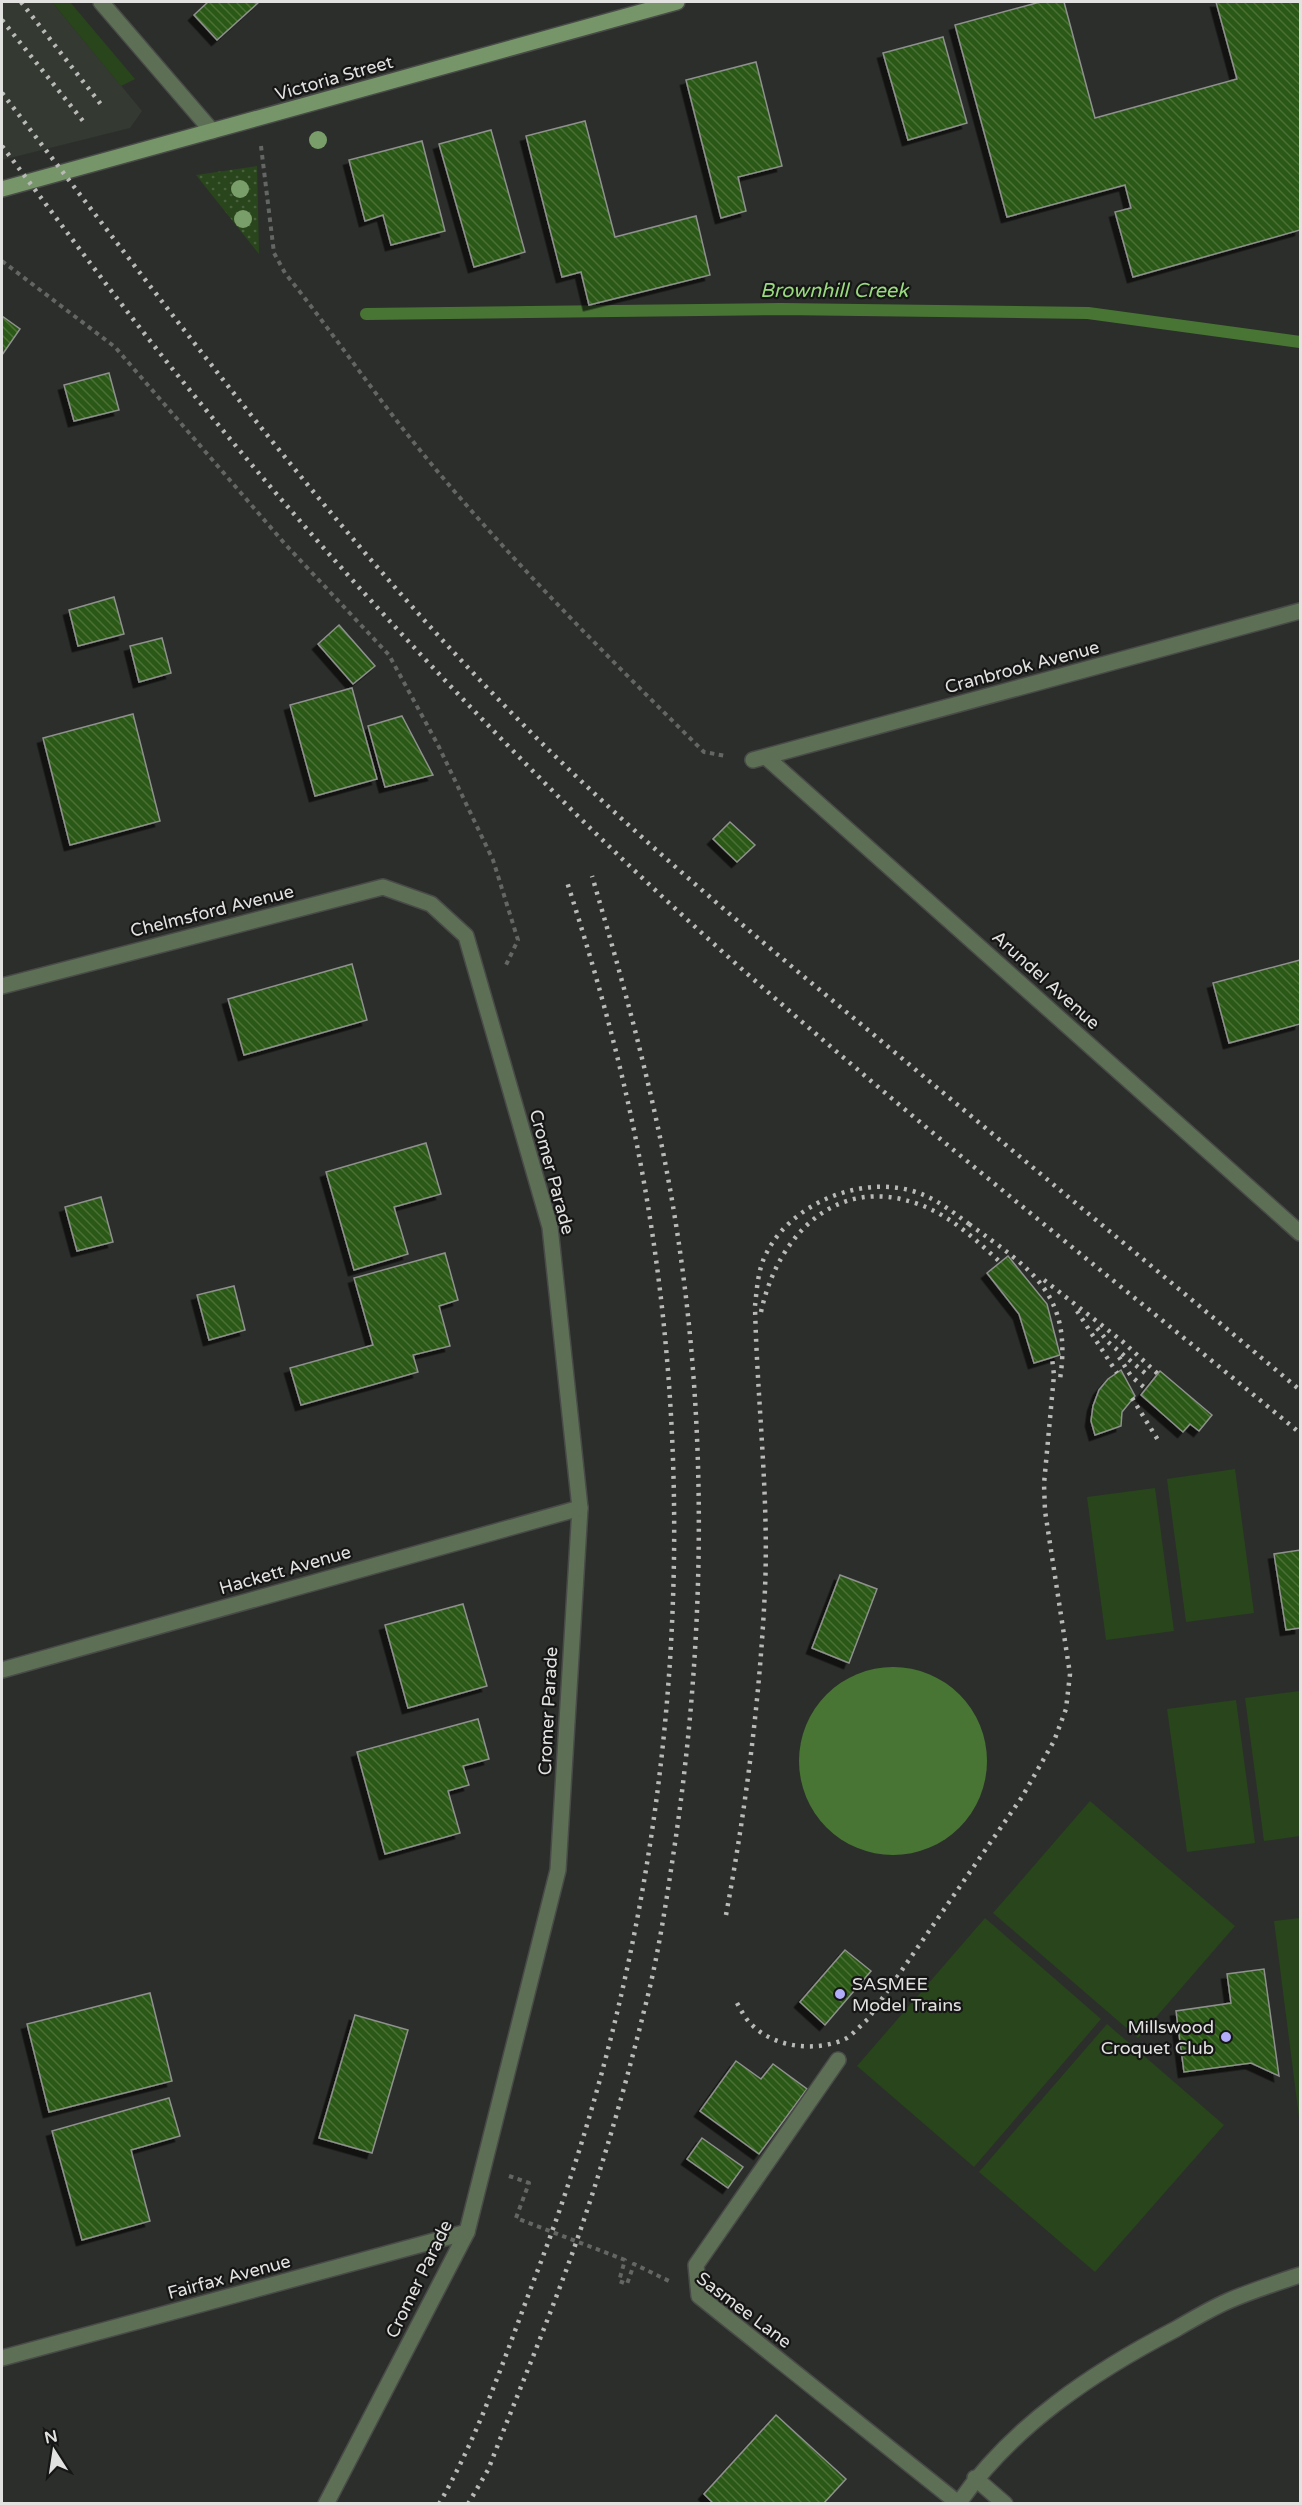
<svg xmlns="http://www.w3.org/2000/svg" width="1302" height="2505" font-family="'Varela Round',sans-serif">
<style>
.built{fill:#343932}
.grass{fill:#29451c}
.park{fill:url(#park-dots)}
.water{fill:#487534}
.lines{fill:none;stroke-linecap:round;stroke-linejoin:round}
.stream{stroke:#487534;stroke-width:12}
.building{fill:url(#building-back-hatch);stroke:#8e918e;stroke-width:1.5;filter:url(#shadow)}
.lane-casing{stroke:#494b48;stroke-width:18}
.street-casing{stroke:#494b48;stroke-width:18}
.secondary-casing{stroke:#494b48;stroke-width:18}
.path{stroke:#646663;stroke-width:4;stroke-dasharray:4.5 4.5;stroke-linecap:butt}
.lane{stroke:#5d7055;stroke-width:15}
.street{stroke:#5d7055;stroke-width:15}
.secondary{stroke:#769669;stroke-width:15}
.rail{stroke:#b9bab8;stroke-width:4.5;stroke-dasharray:3 6;stroke-linecap:butt}
.tree{fill:#7a9e6a}
.poi-dot{fill:#b2adf9;stroke:#151615;stroke-width:2}
.labels{text-anchor:middle;stroke-width:4.5;stroke-linejoin:round;paint-order:stroke}
.street-label{font-size:18px;fill:#e2e3e1;stroke:#151615}
.poi-label{font-size:18px;fill:#e2e3e1;stroke:#151615;text-anchor:start}
.water-label{font-size:20px;font-style:italic;fill:#9ada7f;stroke:#151615}
</style>
<defs>
<pattern id="park-dots" width="8" height="8" patternUnits="userSpaceOnUse" patternTransform="scale(1.5)"><rect width="8" height="8" fill="#29451c"/><path d="M2 2h.1M6 6h.1" fill="none" stroke="#48603d" stroke-width="1.8" stroke-linecap="round"/></pattern>
<pattern id="building-back-hatch" width="6" height="6" patternUnits="userSpaceOnUse" patternTransform="scale(1.5)"><rect width="6" height="6" fill="#2c5814"/><path d="M-1 5l2 2M0 0l6 6M5-1l2 2" fill="none" stroke="#4a7036"/></pattern>
<filter id="shadow"><feDropShadow dx="-5.5" dy="5.5" stdDeviation="0" flood-color="#0009"/></filter>
</defs>
<rect width="100%" height="100%" fill="#2c2e2b"/>
<path class="built" d="M2 2H52L142 111 130 128 2 160Z"/>
<g class="grass">
<path d="M52 2H70L135 79 121 86Z"/>
<path d="M1235 1469 1254 1613 1186 1622 1167 1479Z"/>
<path d="M1155 1488 1174 1631 1106 1640 1087 1497Z"/>
<path d="M1300 1691V1836L1264 1841 1245 1698Z"/>
<path d="M1236 1700 1255 1843 1187 1852 1167 1709Z"/>
<path d="M1090 1801 1235 1926 1138 2038 993 1913Z"/>
<path d="M985 1918 1101 2019 974 2167 857 2066Z"/>
<path d="M1300 1918V2125L1274 1921Z"/>
<path d="M1107 2024 1224 2125 1095 2272 979 2172Z"/>
</g>
<path class="park" d="M257 166 259 254 196 175Z"/>
<circle class="water" cx="893" cy="1761" r="94"/>
<g class="lines">
<path class="stream" d="M366 314 781 309 1088 313 1300 342"/>
</g>
<g class="building">
<path d="M208 2H259L217 40 194 15Z"/>
<path d="M1040 2H1064L1095 118 1237 79 1216 2H1300V230L1133 277 1115 212 1131 208 1125 185 1007 217 955 25Z"/>
<path d="M943 37 967 123 908 140 883 53Z"/>
<path d="M756 62 782 166 738 177 746 211 721 218 686 80Z"/>
<path d="M585 121 615 237 696 216 710 275 589 305 581 272 562 277 526 136Z"/>
<path d="M491 130 525 252 474 267 439 144Z"/>
<path d="M422 141 445 231 391 245 383 215 365 221 349 160Z"/>
<path d="M2 316 20 329 2 355Z"/>
<path d="M109 373 119 410 74 421 64 385Z"/>
<path d="M114 597 124 634 78 646 69 610Z"/>
<path d="M339 625 375 666 353 684 318 644Z"/>
<path d="M162 638 171 673 139 682 130 646Z"/>
<path d="M352 688 377 779 315 796 290 705Z"/>
<path d="M133 714 160 821 70 845 43 738Z"/>
<path d="M402 716 433 775 385 787 368 726Z"/>
<path d="M730 822 755 845 737 862 713 839Z"/>
<path d="M1300 960V1024L1229 1043 1213 983Z"/>
<path d="M352 964 367 1020 244 1055 228 999Z"/>
<path d="M426 1143 441 1194 394 1207 408 1254 354 1270 326 1172Z"/>
<path d="M101 1197 113 1242 77 1251 65 1207Z"/>
<path d="M445 1253 458 1300 439 1306 450 1346 413 1355 418 1372 301 1405 290 1368 373 1345 354 1278Z"/>
<path d="M1008 1256 1047 1304 1060 1355 1034 1363 1019 1314 987 1273Z"/>
<path d="M234 1286 245 1330 209 1340 197 1295Z"/>
<path d="M1121 1370 1135 1396 1122 1412 1121 1426 1095 1435 1091 1421 1093 1406 1099 1390 1108 1379Z"/>
<path d="M1160 1371 1212 1415 1199 1431 1190 1424 1183 1432 1141 1395Z"/>
<path d="M1300 1550V1628L1286 1630 1274 1554Z"/>
<path d="M840 1575 877 1589 849 1663 812 1648Z"/>
<path d="M463 1604 487 1686 408 1708 385 1625Z"/>
<path d="M478 1719 489 1759 463 1766 469 1785 448 1791 460 1833 385 1854 357 1752Z"/>
<path d="M845 1950 871 1971 825 2025 800 2002Z"/>
<path d="M1264 1969 1279 2076 1251 2063 1184 2072 1176 2011 1231 2003 1227 1974Z"/>
<path d="M150 1993 172 2081 49 2112 27 2024Z"/>
<path d="M355 2015 408 2030 372 2153 319 2138Z"/>
<path d="M736 2061 761 2079 773 2064 807 2089 759 2154 700 2111Z"/>
<path d="M169 2098 180 2136 131 2150 150 2221 82 2240 52 2131Z"/>
<path d="M702 2138 743 2167 728 2188 687 2159Z"/>
<path d="M776 2415 846 2479 823 2504H714L704 2494Z"/>
</g>
<g class="lines">
<g class="lane-casing">
<path id="lane" d="M838 2060 696 2265 699 2296 958 2503"/>
</g>
<g class="street-casing">
<g id="street">
<path d="M101 2 212 131"/>
<path d="M766 757 1300 1233"/>
<path d="M753 760 1300 611"/>
<path d="M2 986 383 887 431 904 466 936 550 1227 580 1508 558 1870 467 2232 326 2504"/>
<path d="M2 1670 580 1508"/>
<path d="M2 2358 467 2232"/>
<path d="M975 2478 1005 2504"/>
<path d="M958 2504C1012 2426 1093 2372 1176 2329 1193 2319 1210 2309 1228 2301 1251 2291 1276 2283 1300 2275"/>
</g>
</g>
<g class="secondary-casing">
<path id="secondary" d="M2 189 677 2"/>
</g>
<g class="path">
<path d="M261 146 274 253 285 273C330 329 370 388 415 444 503 553 604 653 704 752L726 756"/>
<path d="M2 261 115 347 285 544 389 655 438 745 493 860 518 940 506 965"/>
<path d="M509 2176 529 2183 516 2218 625 2260 619 2281 627 2284 634 2264 669 2281"/>
</g>
<use href="#lane" class="lane"/>
<use href="#street" class="street"/>
<use href="#secondary" class="secondary"/>
<g class="rail">
<path d="M21 2 103 107"/>
<path d="M2 20 83 121"/>
<path d="M2 93C162 300 317 513 500 701 618 823 750 932 880 1040 1020 1157 1160 1273 1300 1390"/>
<path d="M2 146C65 229 126 313 193 394 315 544 447 687 585 823 809 1042 1059 1234 1300 1433"/>
<path d="M969 1224C1031 1269 1073 1294 1060 1379"/>
<path d="M1044 1280 1122 1341 1158 1374"/>
<path d="M1077 1311 1117 1373"/>
<path d="M761 1312C777 1237 835 1174 918 1204 950 1215 976 1240 1000 1262"/>
<path d="M1097 1328 1108 1342 1145 1373"/>
<path d="M1119 1357 1131 1376 1146 1389"/>
<path d="M1132 1398 1158 1440"/>
<path d="M726 1915C746 1807 760 1698 765 1589 769 1495 757 1400 755 1306 757 1288 758 1268 767 1252 792 1204 857 1177 909 1190 933 1196 950 1210 969 1224"/>
<path d="M737 2003C741 2010 745 2018 750 2023 773 2048 817 2053 847 2038 854 2033 861 2025 868 2019L1022 1797 1054 1741 1066 1709 1070 1674 1045 1511 1044 1484 1054 1375 1052 1358"/>
<path d="M439 2504C480 2433 505 2356 534 2280 670 1928 710 1537 641 1166 623 1069 597 975 567 882"/>
<path d="M468 2504 488 2470C518 2393 550 2317 577 2240 603 2165 625 2088 644 2011 658 1958 666 1903 674 1850 708 1623 709 1388 665 1162 646 1065 620 971 592 876"/>
</g>
</g>
<g class="tree">
<circle cx="318" cy="140" r="9"/>
<circle cx="240" cy="189" r="9"/>
<circle cx="243" cy="219" r="9"/>
</g>
<g class="poi-dot">
<circle cx="840" cy="1994" r="6"/>
<circle cx="1226" cy="2037" r="6"/>
</g>
<g class="labels">
<g class="street-label">
<text transform="translate(334 78) rotate(-16)" y="6">Victoria Street</text>
<text transform="translate(1022 667) rotate(-15)" y="6">Cranbrook Avenue</text>
<text transform="translate(212 911) rotate(-14)" y="6">Chelmsford Avenue</text>
<text transform="translate(1046 980) rotate(42)" y="6">Arundel Avenue</text>
<text transform="translate(552 1172) rotate(75)" y="6">Cromer Parade</text>
<text transform="translate(285 1570) rotate(-16)" y="6">Hackett Avenue</text>
<text transform="translate(548 1711) rotate(-87)" y="6">Cromer Parade</text>
<text transform="translate(229 2277) rotate(-15)" y="6">Fairfax Avenue</text>
<text transform="translate(419 2279) rotate(-64)" y="6">Cromer Parade</text>
<text transform="translate(744 2310) rotate(37)" y="6">Sasmee Lane</text>
</g>
<g class="poi-label">
<text x="852" y="1990">SASMEE<tspan x="852" dy="21">Model Trains</tspan></text>
<text x="1214" y="2033" text-anchor="end">Millswood<tspan x="1214" dy="21">Croquet Club</tspan></text>
</g>
<g class="water-label">
<text x="834" y="297">Brownhill Creek</text>
</g>
</g>
<rect width="1302" height="2505" fill="none" stroke="#e2e3e1" stroke-width="6"/>
<g transform="translate(54 2451) rotate(348)" stroke="#151615" stroke-width="4.5" paint-order="stroke">
<path d="M0-4.5L10 22L0 15L-10 22Z" fill="#e2e3e1"/>
<text y="-9" font-size="16" font-weight="bold" text-anchor="middle" fill="#e2e3e1">N</text>
</g>
</svg>
